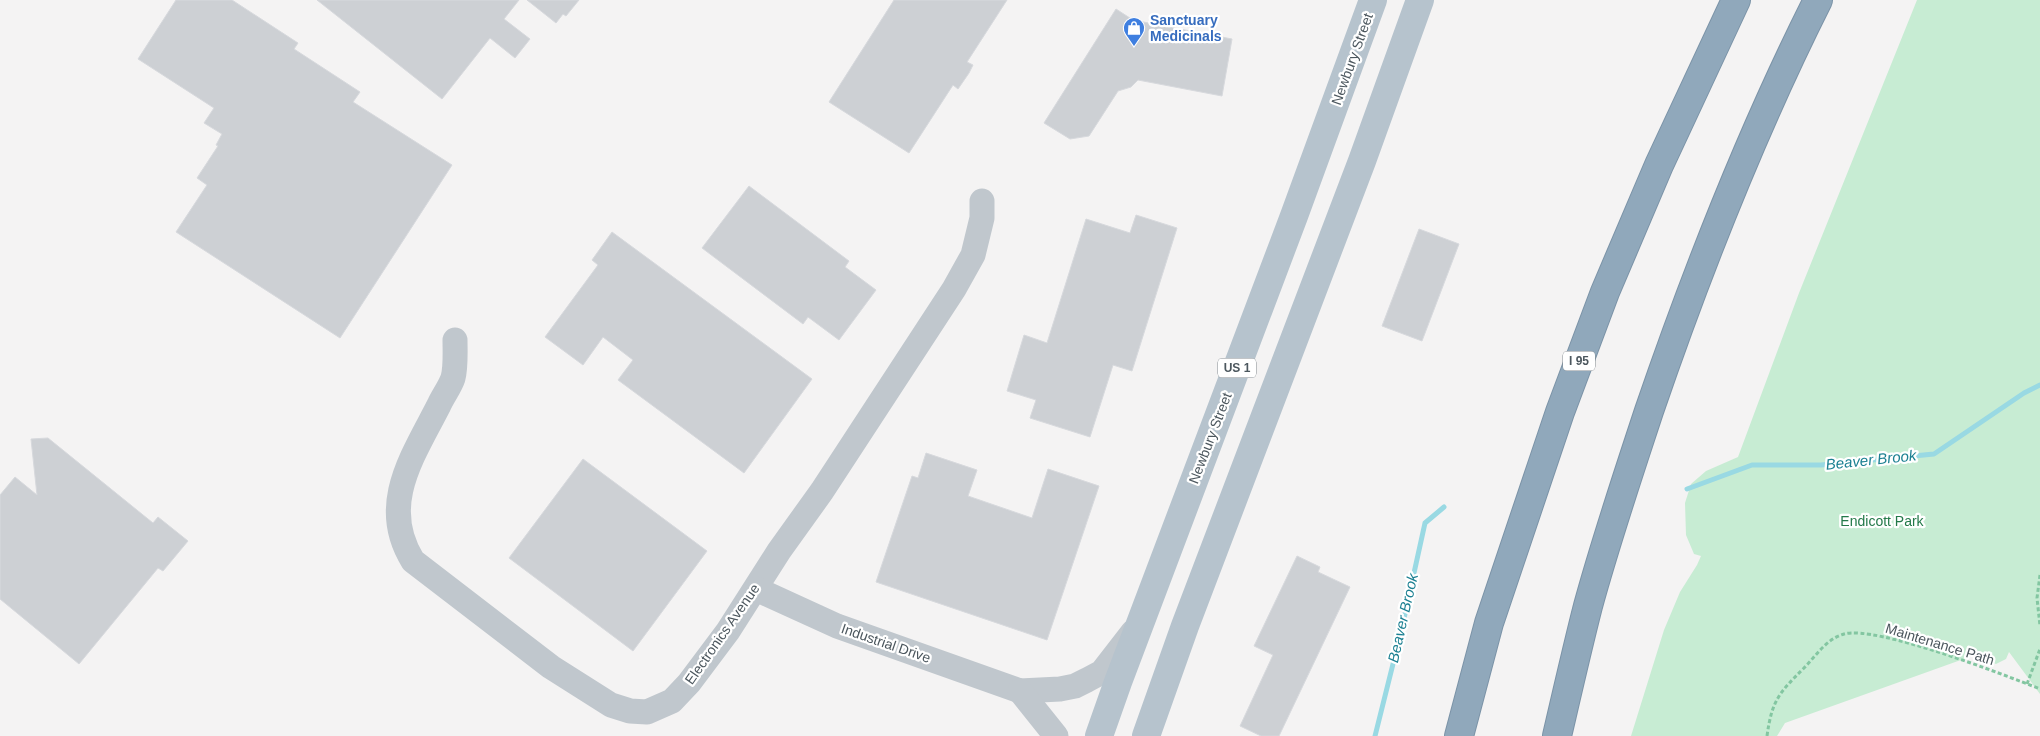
<svg xmlns="http://www.w3.org/2000/svg" width="2040" height="736" font-family="Helvetica,sans-serif">
<style>
.green{fill:#c7ecd3}
.lines{fill:none;stroke-linecap:round;stroke-linejoin:round}
.stream{stroke:#99d9e3;stroke-width:5}
.building{fill:#cdd0d4;stroke:#d7d9dd}
.highway-casing{stroke:#7b93a7;stroke-width:30}
.path{stroke:#83c6a1;stroke-width:3;stroke-dasharray:4 2.5;stroke-linecap:butt}
.minor{stroke:#c0c7cd;stroke-width:25}
.major{stroke:#b6c3cd;stroke-width:28}
.highway{stroke:#90a8bb;stroke-width:28}
.labels{text-anchor:middle;stroke-width:4.5;stroke-linejoin:round;paint-order:stroke}
.shield{fill:#fff;stroke:#82898e;stroke-width:1}
.shield-label{font-size:12px;font-weight:bold;fill:#4c575e}
.shop-label{font-size:14px;font-weight:bold;fill:#366cbe;stroke:#fff;text-anchor:start}
.street-label{font-size:14px;fill:#4c575e;stroke:#fff}
.park-label{font-size:14px;fill:#237949;stroke:#fff}
.water-label{font-size:15px;font-style:italic;fill:#1c8092;stroke:#fff}
</style>
<rect width="100%" height="100%" fill="#f4f3f3"/>
<path class="green" d="M1917 0H2040V694L2009 652 2006 659 1996 664 1972 656 1785 723 1777 736H1631L1664 630 1680 592 1697 565 1701 556 1694 554 1686 535 1685 503 1691 484 1706 471 1738 457 1799 293Z"/>
<g class="lines">
<g class="stream">
<path d="M1687 489 1752 465H1821L1934 454 2024 393 2040 385"/>
<path d="M1375 736 1401 632 1425 523 1444 507"/>
</g>
</g>
<g class="building">
<path d="M176 0H232L298 43 294 49 360 92 353 102 452 165 340 338 176 232 207 185 197 178 218 146 216 145 222 134 204 123 214 108 138 59Z"/>
<path d="M317 0H519L504 19 530 39 515 58 490 38 442 99Z"/>
<path d="M527 0H579L566 16 563 14 556 23Z"/>
<path d="M894 0H1007L967 62 973 65 969 73 958 89 953 85 909 153 829 102Z"/>
<path d="M1116 9 1133 20 1232 39 1222 96 1138 80 1131 87 1118 91 1089 136 1070 139 1044 123Z"/>
<path d="M749 186 849 261 845 267 876 290 839 340 808 317 803 324 702 248Z"/>
<path d="M1136 215 1177 228 1132 371 1113 365 1090 437 1030 418 1036 400 1007 391 1024 335 1047 343 1086 219 1130 233Z"/>
<path d="M1419 229 1459 244 1422 341 1382 326Z"/>
<path d="M612 232 812 379 744 473 618 380 633 360 603 337 583 365 545 337 598 265 592 260Z"/>
<path d="M48 438 153 523 158 517 188 541 163 571 158 568 79 664 0 599V495L15 477 37 495 31 439Z"/>
<path d="M926 453 977 470 968 496 1032 518 1048 469 1099 486 1047 640 876 582 912 476 918 478Z"/>
<path d="M583 459 707 551 633 651 509 558Z"/>
<path d="M1297 556 1320 567 1318 572 1350 587 1279 736H1261L1240 726 1273 655 1254 646Z"/>
</g>
<g class="lines">
<g class="highway-casing">
<g id="highway">
<path d="M1459 736 1489 623 1560 412 1605 292 1659 165 1736 0"/>
<path d="M1557 736C1567 693 1577 649 1588 606 1606 540 1628 475 1649 411 1697 271 1751 133 1818 0"/>
</g>
</g>
<g class="path">
<path d="M2040 575 2037 598 2040 626"/>
<path d="M2027 684 2040 649"/>
<path d="M1767 736C1772 700 1779 693 1804 668 1816 656 1826 639 1844 634 1876 625 2005 675 2040 689"/>
</g>
<g class="minor">
<path d="M455 340C455 351 456 367 453 378 450 387 443 396 439 405 413 456 378 505 413 561L551 667 611 705 630 711 647 712 672 701 689 683 728 631 779 551 822 491 954 289 973 255 982 218V201"/>
<path d="M756 589 837 626 1020 691 1060 689 1075 686 1087 680 1102 672 1133 632"/>
<path d="M1020 691 1056 736"/>
</g>
<g class="major">
<path d="M1099 736 1118 682 1294 216 1373 0"/>
<path d="M1146 736 1185 626 1362 161 1420 0"/>
</g>
<use href="#highway" class="highway"/>
</g>
<defs>
<g id="shop-pin" transform="scale(1.125)"><path d="M0 17L-7.5 6A9.5 9.5 0 1 1 7.5 6Z" fill="#3f7fe0" stroke="#fff"/><path d="M-5-2.5h2.3a2.7 3.5 0 0 1 5.4 0H5L5.5 6h-11ZM-1.5-2.5h3a1.5 2.3 0 0 0-3 0Z" fill="#fff"/></g>
</defs>
<g fill-rule="evenodd">
<use href="#shop-pin" x="1134" y="28"/>
</g>
<g class="labels">
<g class="shield">
<rect x="1563" y="351.5" width="32" height="19" rx="4"/>
<rect x="1218" y="358.5" width="38" height="19" rx="4"/>
</g>
<g class="shield-label">
<text x="1579" y="365">I 95</text>
<text x="1237" y="372">US 1</text>
</g>
<g class="shop-label">
<text x="1150" y="25">Sanctuary<tspan x="1150" dy="16">Medicinals</tspan></text>
</g>
<g class="street-label">
<text transform="translate(1352 59) rotate(-70)" y="5">Newbury Street</text>
<text transform="translate(1210 438) rotate(-69)" y="5">Newbury Street</text>
<text transform="translate(722 634) rotate(-55)" y="5">Electronics Avenue</text>
<text transform="translate(886 643) rotate(19)" y="5">Industrial Drive</text>
<text transform="translate(1940 644) rotate(17)" y="5">Maintenance Path</text>
</g>
<g class="park-label">
<text x="1882" y="526">Endicott Park</text>
</g>
<g class="water-label">
<text transform="translate(1871 460) rotate(-6)" y="5">Beaver Brook</text>
<text transform="translate(1403 618) rotate(-77)" y="5">Beaver Brook</text>
</g>
</g>
</svg>
